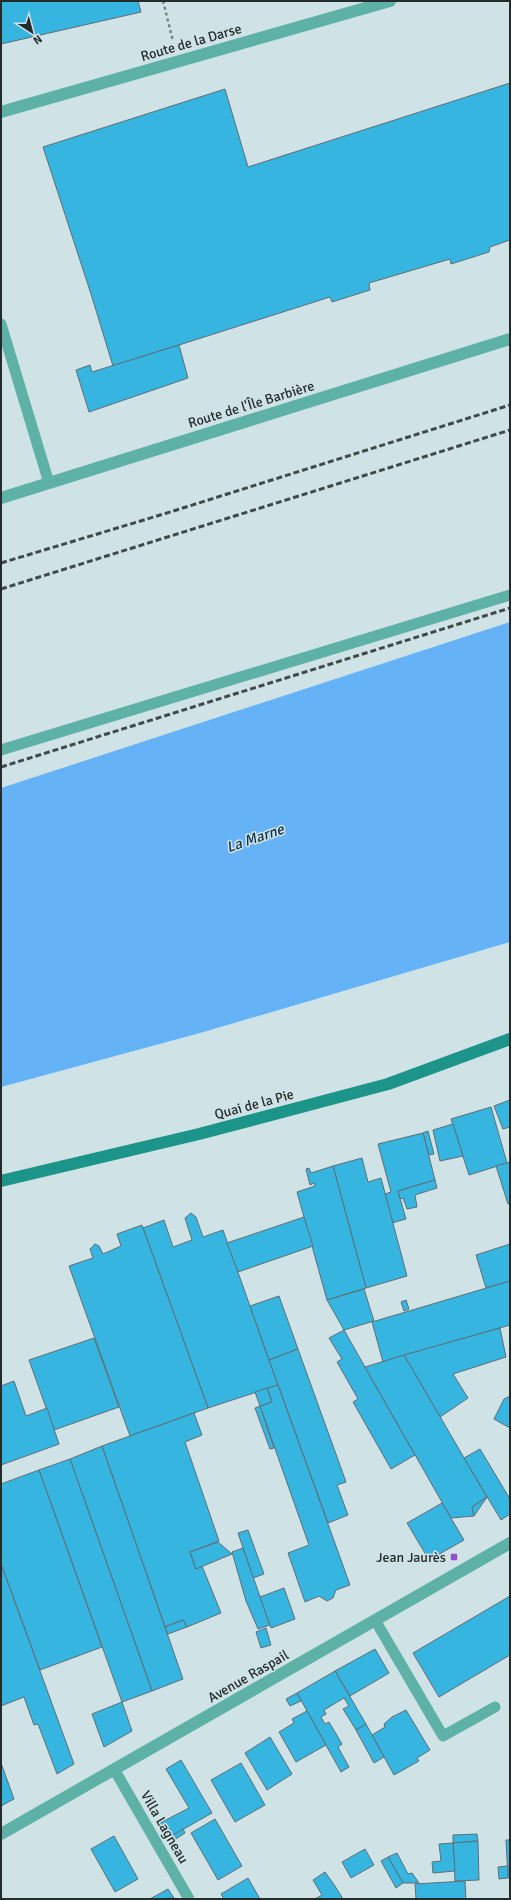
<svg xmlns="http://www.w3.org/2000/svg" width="511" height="1900" font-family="Signika,sans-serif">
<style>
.water{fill:#65b3f6}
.building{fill:#36b5e1;stroke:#5e6e75}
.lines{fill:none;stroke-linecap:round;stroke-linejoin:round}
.path{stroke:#778587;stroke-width:2.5;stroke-dasharray:3 3;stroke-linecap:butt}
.lane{stroke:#5eb1a7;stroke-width:11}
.street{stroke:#5eb1a7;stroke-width:12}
.secondary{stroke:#1c948a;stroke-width:12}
.rail{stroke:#404a4b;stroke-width:3;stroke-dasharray:6 3;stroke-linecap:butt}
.poi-dot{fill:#9051c6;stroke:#cfe3e6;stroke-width:1.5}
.labels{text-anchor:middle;stroke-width:3;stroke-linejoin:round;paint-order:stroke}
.street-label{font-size:14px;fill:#232b2c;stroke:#cfe3e6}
.poi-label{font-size:14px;fill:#232b2c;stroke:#cfe3e6;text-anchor:end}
.water-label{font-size:15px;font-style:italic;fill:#11324c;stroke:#cfe3e6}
</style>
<rect width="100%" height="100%" fill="#cfe3e6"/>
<path class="water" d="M510 622V942L200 1033 1 1087V788Z"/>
<g class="building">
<path d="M1 1H138L141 12 1 44Z"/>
<path d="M510 83V240L490 247 489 252 451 264 450 259 369 283 370 290 332 302 330 297 113 366 91 294 43 147 225 89 248 167Z"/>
<path d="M179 345 188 378 89 412 76 370 90 365 92 372Z"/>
<path d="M510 1100V1127L503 1129 494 1106Z"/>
<path d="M491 1107 507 1163 469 1175 451 1119Z"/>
<path d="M453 1124 463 1156 440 1161 433 1130Z"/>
<path d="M428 1131 434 1154 429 1155 423 1133Z"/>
<path d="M423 1133 435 1180 398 1191 406 1219 392 1223 385 1194 391 1192 378 1144Z"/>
<path d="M362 1158 368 1182 381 1178 407 1276 366 1288 333 1166Z"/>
<path d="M510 1162V1203L508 1204 496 1166Z"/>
<path d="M333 1166 366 1288 327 1300 297 1192 315 1186 314 1183 310 1185 306 1169 309 1168 311 1173Z"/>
<path d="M435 1180 437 1188 415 1195 417 1207 407 1209 403 1198 400 1199 398 1191Z"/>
<path d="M191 1213 196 1217 203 1237 223 1230 278 1385 208 1408 143 1228 164 1220 173 1247 192 1240 185 1218Z"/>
<path d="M304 1217 313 1246 238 1272 227 1243Z"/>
<path d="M142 1225 208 1408 130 1436 69 1266 93 1258 90 1249 95 1244 99 1246 103 1254 121 1246 117 1234Z"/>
<path d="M510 1244V1281L486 1288 476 1255Z"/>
<path d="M510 1281V1325L383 1362 372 1322Z"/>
<path d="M364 1289 374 1321 344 1330 327 1300Z"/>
<path d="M279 1296 298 1349 269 1360 250 1306Z"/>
<path d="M406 1300 409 1309 404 1311 401 1302Z"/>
<path d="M500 1328 506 1357 453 1374 468 1398 440 1417 404 1355Z"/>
<path d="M344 1330 415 1455 391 1469 353 1402 358 1399 337 1362 342 1359 329 1338Z"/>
<path d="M94 1338 119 1407 54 1430 29 1360Z"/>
<path d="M298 1349 346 1482 337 1485 348 1515 328 1523 269 1360Z"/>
<path d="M404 1355 487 1497 472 1507 474 1516 451 1518 365 1367Z"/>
<path d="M14 1381 26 1416 47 1408 59 1444 1 1465V1386Z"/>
<path d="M278 1385 350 1585 336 1590 333 1598 327 1601 319 1596 305 1602 288 1553 309 1545 260 1406 272 1402 267 1388Z"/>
<path d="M267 1388 272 1402 260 1406 255 1392Z"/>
<path d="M510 1396V1428L494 1419 504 1399Z"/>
<path d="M260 1406 274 1448 270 1449 255 1408Z"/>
<path d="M194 1413 202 1435 185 1442 219 1541 190 1552 196 1569 202 1566 221 1613 187 1627 183 1620 165 1627 102 1446Z"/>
<path d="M102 1446 183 1679 152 1691 70 1459Z"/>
<path d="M480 1449 510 1499V1514L501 1520 464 1458Z"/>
<path d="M70 1459 152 1691 122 1702 39 1470Z"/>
<path d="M39 1470 102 1647 40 1670 1 1564V1484Z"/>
<path d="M487 1497 474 1516 472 1507Z"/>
<path d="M442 1503 464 1540 429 1560 407 1523Z"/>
<path d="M248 1530 264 1574 253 1578 238 1533Z"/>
<path d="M218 1542 232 1554 196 1569 190 1552Z"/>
<path d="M243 1548 270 1625 258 1629 246 1601 232 1552Z"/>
<path d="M1 1564 74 1764 57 1774 38 1724 34 1725 24 1697 1 1706Z"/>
<path d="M284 1588 295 1619 271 1628 260 1597Z"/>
<path d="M510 1596V1655L439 1697 413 1653Z"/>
<path d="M183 1620 187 1627 168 1634 165 1627Z"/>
<path d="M266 1628 271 1645 261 1648 256 1632Z"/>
<path d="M375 1649 389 1673 350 1696 335 1671Z"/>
<path d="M335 1671 366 1724 356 1730 343 1709 349 1706 344 1698 324 1710 326 1714 321 1717 325 1724 329 1722 342 1744 338 1747 349 1767 341 1772 297 1693Z"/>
<path d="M297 1693 301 1701 290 1706 286 1699Z"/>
<path d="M122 1702 132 1731 104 1747 92 1714Z"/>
<path d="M406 1710 430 1750 417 1758 419 1761 394 1775 372 1735 385 1727 384 1724 392 1717Z"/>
<path d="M307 1711 326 1745 296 1762 279 1732 294 1723 292 1719Z"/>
<path d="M366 1724 384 1757 374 1763 356 1730Z"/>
<path d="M270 1737 292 1774 267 1790 245 1753Z"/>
<path d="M181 1760 212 1813 168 1838 160 1823 189 1808 166 1769Z"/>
<path d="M1 1763 14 1799 1 1806Z"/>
<path d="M241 1763 265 1805 235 1822 211 1780Z"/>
<path d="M215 1819 242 1866 218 1880 191 1833Z"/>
<path d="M183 1829 185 1833 171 1842 168 1838Z"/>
<path d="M477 1834 478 1841 453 1843V1835Z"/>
<path d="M114 1836 138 1879 115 1892 91 1849Z"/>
<path d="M506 1840H510V1878H508Z"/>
<path d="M478 1841 479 1880 455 1881 453 1843Z"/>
<path d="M453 1843 455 1871 433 1873 432 1862 441 1861 439 1844Z"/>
<path d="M365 1849 374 1865 351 1878 342 1862Z"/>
<path d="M397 1853 408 1874 412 1873 419 1883H403L388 1857Z"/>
<path d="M388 1857 403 1883 396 1888 381 1861Z"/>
<path d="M508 1866V1878L499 1879 498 1867Z"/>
<path d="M325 1872 335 1886 343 1899H315L322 1895 313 1880Z"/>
<path d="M248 1878 260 1899H224L221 1894Z"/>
<path d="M465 1881 466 1899H416L415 1884Z"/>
<path d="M168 1889 174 1898 150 1899Z"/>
</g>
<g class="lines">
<path class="path" d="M163 1 173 41"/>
<g class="lane">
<path d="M1 324 49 483"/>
<path d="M1 750 510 595"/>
<path d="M375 1620 443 1736 495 1707"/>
<path d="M114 1769 189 1899"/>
</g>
<g class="street">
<path d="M1 112 390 1"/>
<path d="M1 498 510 339"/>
<path d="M1 1834 510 1543"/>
</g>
<path class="secondary" d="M1 1181 199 1134 388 1084 510 1039"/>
<g class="rail">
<path d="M1 563 167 513 510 405"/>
<path d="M1 589 510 430"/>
<path d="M1 767 510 608"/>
</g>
</g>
<rect class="poi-dot" x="450" y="1553" width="8" height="8" rx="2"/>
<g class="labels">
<g class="street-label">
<text transform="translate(191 42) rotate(-16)" y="5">Route de la Darse</text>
<text transform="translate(251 404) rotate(-17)" y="5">Route de l'Île Barbière</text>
<text transform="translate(254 1104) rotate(-15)" y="5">Quai de la Pie</text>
<text transform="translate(248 1676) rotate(-30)" y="5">Avenue Raspail</text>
<text transform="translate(165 1827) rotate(60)" y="5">Villa Lagneau</text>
</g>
<g class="poi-label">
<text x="446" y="1562">Jean Jaurès</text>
</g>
<g class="water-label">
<text transform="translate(255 838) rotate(-19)" y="5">La Marne</text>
</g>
</g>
<rect width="511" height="1900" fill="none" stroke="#232b2c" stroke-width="4"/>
<g transform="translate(32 32) rotate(144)" stroke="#cfe3e6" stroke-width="3" paint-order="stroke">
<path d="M0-3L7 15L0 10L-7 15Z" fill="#232b2c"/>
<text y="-6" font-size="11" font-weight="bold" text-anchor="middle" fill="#232b2c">N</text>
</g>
</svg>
